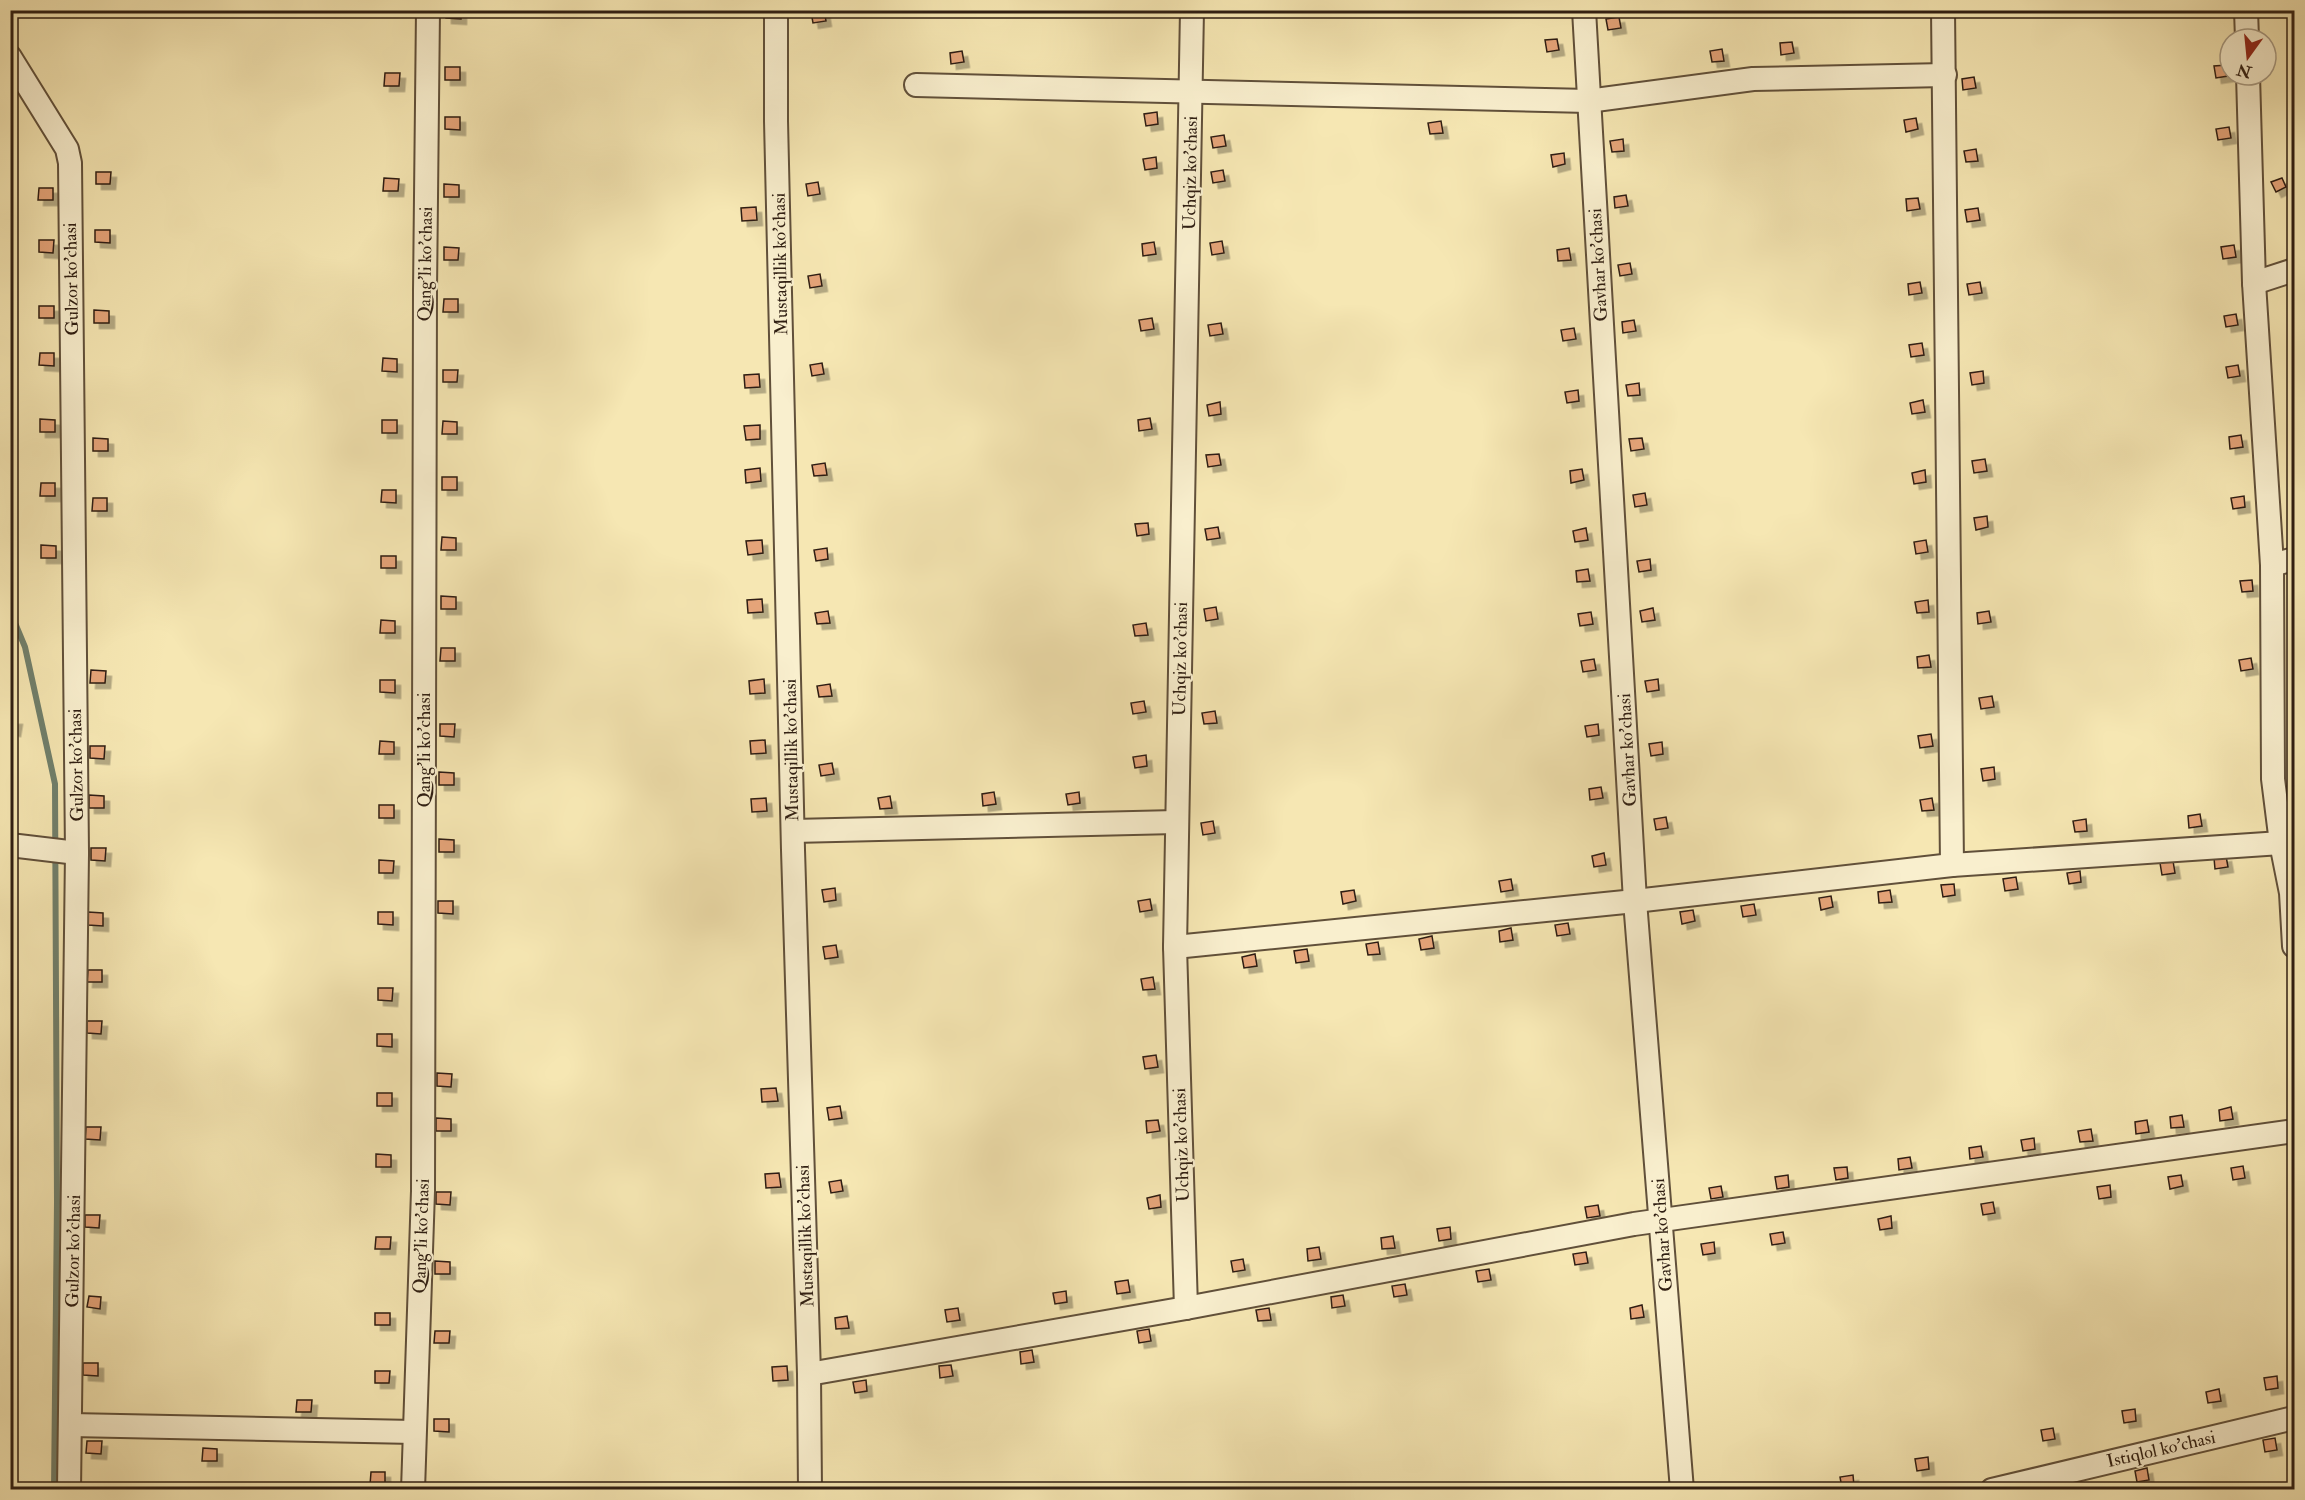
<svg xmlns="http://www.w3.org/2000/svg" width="2305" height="1500" font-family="'IM FELL Double Pica',serif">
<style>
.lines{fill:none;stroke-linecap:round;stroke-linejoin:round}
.stream{stroke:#71806c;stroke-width:6}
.building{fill:#e5a479;stroke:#2f1e12;stroke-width:1.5;filter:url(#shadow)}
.street-casing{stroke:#61503a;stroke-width:26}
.street{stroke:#f9efce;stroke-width:22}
.labels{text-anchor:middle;stroke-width:4.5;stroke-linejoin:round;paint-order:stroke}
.street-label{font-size:18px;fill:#2f1e12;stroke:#f9efce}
</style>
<defs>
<filter id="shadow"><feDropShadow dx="5.5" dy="5.5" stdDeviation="0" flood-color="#0004"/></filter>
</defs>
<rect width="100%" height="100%" fill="#f6e7b3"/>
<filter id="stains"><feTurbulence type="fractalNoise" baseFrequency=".00333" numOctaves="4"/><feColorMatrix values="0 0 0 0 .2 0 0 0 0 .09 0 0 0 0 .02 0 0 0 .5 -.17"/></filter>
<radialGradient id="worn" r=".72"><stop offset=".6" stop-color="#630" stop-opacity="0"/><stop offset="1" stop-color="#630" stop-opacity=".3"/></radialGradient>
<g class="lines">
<path class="stream" d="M10 611 25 647 55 784 57 1202 54 1490"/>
</g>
<g class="building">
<path d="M446 10H461V19L446 18Z"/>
<path d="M824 10 826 21 813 23 811 12Z"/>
<path d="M1619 17 1621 28 1608 30 1606 19Z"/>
<path d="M1557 39 1559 50 1547 52 1545 40Z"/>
<path d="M1792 42 1794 53 1781 55 1780 43Z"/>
<path d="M1722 49 1724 61 1712 62 1710 51Z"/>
<path d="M962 51 964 62 951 64 950 53Z"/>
<path d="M2227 65 2228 76 2216 78 2214 66Z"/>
<rect x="445" y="67" width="15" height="13"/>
<path d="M385 73H400L399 86H384Z"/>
<path d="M1974 77 1976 88 1963 90 1962 79Z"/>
<path d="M1157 112 1158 124 1146 126 1144 114Z"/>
<path d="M445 117H460V130L445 129Z"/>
<path d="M1916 118 1918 129 1906 132 1904 120Z"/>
<path d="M1441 121 1443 133 1430 134 1428 123Z"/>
<path d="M2229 127 2231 138 2218 140 2216 129Z"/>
<path d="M1224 135 1226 146 1213 148 1211 137Z"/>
<path d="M1623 139 1624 151 1612 152 1610 141Z"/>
<path d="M1976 149 1978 161 1966 162 1964 151Z"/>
<path d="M1564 153 1565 164 1553 167 1551 155Z"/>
<path d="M1156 157 1157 168 1145 170 1143 159Z"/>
<path d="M1223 170 1225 181 1213 183 1211 172Z"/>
<path d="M96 172H111L110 184H96Z"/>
<path d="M384 178 399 179 398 191H383Z"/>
<path d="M2282 178 2286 187 2276 192 2271 182Z"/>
<path d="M818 182 820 194 808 196 806 184Z"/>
<path d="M444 184 459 185V197H444Z"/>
<path d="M39 188H53V200H38Z"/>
<path d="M1626 195 1628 206 1615 208 1614 197Z"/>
<path d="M1918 198 1920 209 1907 211 1906 199Z"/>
<path d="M756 207 757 220 742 221 741 208Z"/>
<path d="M1978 208 1980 220 1967 222 1965 210Z"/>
<path d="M95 230H110V243L95 242Z"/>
<path d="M39 240H54L53 253 39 252Z"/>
<path d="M1222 241 1224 253 1212 255 1210 243Z"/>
<path d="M1154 242 1156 254 1143 256 1142 244Z"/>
<path d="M2234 245 2236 257 2223 259 2221 247Z"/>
<path d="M444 247 459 248 458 260H444Z"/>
<path d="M1569 248 1571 260 1558 261 1557 250Z"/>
<path d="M1630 263 1632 274 1620 276 1618 265Z"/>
<path d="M820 274 822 286 810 288 808 276Z"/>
<path d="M1920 282 1922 293 1909 295 1908 284Z"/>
<path d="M1980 282 1982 293 1969 295 1967 284Z"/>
<path d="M444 299H458V312H443Z"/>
<rect x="39" y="306" width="15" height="12"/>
<path d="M94 310 109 311V323H94Z"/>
<path d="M2236 314 2238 325 2226 327 2224 316Z"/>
<path d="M1152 318 1154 329 1141 331 1139 320Z"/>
<path d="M1634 320 1636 331 1623 333 1622 322Z"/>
<path d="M1221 323 1223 334 1210 336 1208 325Z"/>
<path d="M1574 328 1576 339 1563 341 1561 330Z"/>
<path d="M1922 343 1924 355 1911 357 1909 345Z"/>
<path d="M40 353H54V366L39 365Z"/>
<path d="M383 358 397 359V372L382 371Z"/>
<path d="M822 363 824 374 812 376 810 365Z"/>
<path d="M2238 365 2240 376 2228 378 2226 367Z"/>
<path d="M443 370H458L457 382H443Z"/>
<path d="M1983 371 1984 383 1972 385 1970 373Z"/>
<path d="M759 374 760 387 745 388 744 375Z"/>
<path d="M1639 383 1640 395 1628 396 1626 385Z"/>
<path d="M1578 390 1579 401 1567 403 1565 392Z"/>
<path d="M1923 400 1925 412 1912 414 1910 403Z"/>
<path d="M1220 402 1221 414 1209 416 1207 405Z"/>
<path d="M1150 418 1152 429 1139 431 1138 420Z"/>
<path d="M40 419 55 420V432H40Z"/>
<rect x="382" y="420" width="15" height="13"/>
<path d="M443 421 457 422V434H442Z"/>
<path d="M760 425V439L746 440 744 426Z"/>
<path d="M2241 435 2243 447 2230 449 2229 437Z"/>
<path d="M93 438 108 439V451H93Z"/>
<path d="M1642 438 1644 449 1631 451 1629 439Z"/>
<path d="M1219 454 1221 465 1208 467 1206 455Z"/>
<path d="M1985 459 1987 471 1974 473 1972 461Z"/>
<path d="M825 463 827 475 814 476 812 465Z"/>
<path d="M760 468 761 481 746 483 745 470Z"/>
<path d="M1582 469 1584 480 1571 483 1570 471Z"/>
<path d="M1925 470 1926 482 1914 484 1912 473Z"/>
<rect x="442" y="477" width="15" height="13"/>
<path d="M41 483H55V496H40Z"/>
<path d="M382 490H396V503L381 502Z"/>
<path d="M1645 493 1647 505 1635 507 1633 495Z"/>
<path d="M2244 496 2245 507 2233 509 2231 498Z"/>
<path d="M93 498H107V511H92Z"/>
<path d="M1987 516 1988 527 1976 530 1974 518Z"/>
<path d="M1148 523 1149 534 1137 536 1135 524Z"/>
<path d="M1218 527 1220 538 1207 540 1205 529Z"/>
<path d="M1586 528 1588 540 1575 542 1573 531Z"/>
<path d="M442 537 456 538V550H441Z"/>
<path d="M762 540 763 553 748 555 746 541Z"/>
<path d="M1926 540 1928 552 1916 554 1914 542Z"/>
<path d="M41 545 56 546V558H41Z"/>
<path d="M827 548 828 559 816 561 814 550Z"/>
<rect x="381" y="556" width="15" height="12"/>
<path d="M1650 559 1651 570 1639 572 1637 561Z"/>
<path d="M1588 569 1590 581 1577 582 1576 571Z"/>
<path d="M2252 580 2253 591 2242 592 2240 581Z"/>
<path d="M441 596 456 597V609H441Z"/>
<path d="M762 599 763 612 748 613 747 600Z"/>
<path d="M1928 600 1929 612 1917 613 1915 602Z"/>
<path d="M1216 607 1218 619 1206 621 1204 609Z"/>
<path d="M1653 608 1655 620 1642 622 1640 611Z"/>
<path d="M828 611 830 623 817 624 815 613Z"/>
<path d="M1989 611 1991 622 1978 624 1977 613Z"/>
<path d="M1591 612 1593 624 1580 626 1578 614Z"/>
<path d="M381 620 395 621V633H380Z"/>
<path d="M1146 623 1148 635 1135 636 1133 625Z"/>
<path d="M441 648H455V661H440Z"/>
<path d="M1929 655 1931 667 1918 668 1917 657Z"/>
<path d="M2251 658 2253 669 2241 671 2239 660Z"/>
<path d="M1594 659 1596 670 1583 672 1581 661Z"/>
<path d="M91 670 106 671 105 683H90Z"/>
<path d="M764 679 765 693 750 694 749 681Z"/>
<path d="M1658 679 1659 690 1647 692 1645 681Z"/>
<path d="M380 680H395V693L380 692Z"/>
<path d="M830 684 832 696 819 697 817 686Z"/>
<path d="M1992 696 1994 707 1981 709 1979 698Z"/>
<path d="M1144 701 1146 712 1133 714 1131 703Z"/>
<path d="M1215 711 1217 723 1204 724 1202 713Z"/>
<path d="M10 719H17L15 731 10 730Z"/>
<path d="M440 724H455L454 737 440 736Z"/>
<path d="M1598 724 1599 735 1587 737 1585 726Z"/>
<path d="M1931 734 1933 746 1920 748 1918 736Z"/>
<path d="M765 740 766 753 751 754 750 741Z"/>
<path d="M380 741 394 742V754H379Z"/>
<path d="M1662 742 1663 754 1651 756 1649 744Z"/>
<path d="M90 746H105L104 759 90 758Z"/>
<path d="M1146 755 1147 766 1135 768 1133 757Z"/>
<path d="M832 763 834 774 821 776 819 765Z"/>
<path d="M1994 767 1995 779 1983 781 1981 769Z"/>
<path d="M439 772 454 773V785H439Z"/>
<path d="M1601 787 1603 798 1590 800 1589 789Z"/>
<path d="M994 792 996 804 983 806 982 794Z"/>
<path d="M1079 792 1080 803 1068 805 1066 794Z"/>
<path d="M89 795 104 796V808H89Z"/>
<path d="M890 796 892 808 880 809 878 798Z"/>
<path d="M766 798 767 811 752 812 751 799Z"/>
<path d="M1932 798 1934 810 1922 811 1920 800Z"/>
<rect x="379" y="805" width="15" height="13"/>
<path d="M2200 814 2202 826 2189 828 2188 816Z"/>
<path d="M1666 817 1668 828 1656 830 1654 819Z"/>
<path d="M2086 819 2087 831 2075 832 2073 821Z"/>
<path d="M1213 821 1215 833 1203 835 1201 823Z"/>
<path d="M439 839 454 840V852H439Z"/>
<path d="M91 848H106L105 861 91 860Z"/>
<path d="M1604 853 1606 865 1594 867 1592 856Z"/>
<path d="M2226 856 2228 867 2215 869 2214 858Z"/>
<path d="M379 860 394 861 393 873H379Z"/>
<path d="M2173 861 2175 873 2162 875 2160 863Z"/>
<path d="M2080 871 2081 882 2069 884 2067 873Z"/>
<path d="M2016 877 2018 889 2005 891 2003 879Z"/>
<path d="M1511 879 1513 890 1501 892 1499 881Z"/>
<path d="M1954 884 1955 895 1943 897 1941 885Z"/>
<path d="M835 888 836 900 824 902 822 890Z"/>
<path d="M1354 890 1356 901 1343 904 1341 892Z"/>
<path d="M1890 890 1892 902 1879 903 1878 892Z"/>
<path d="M1831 896 1833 907 1821 910 1819 898Z"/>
<path d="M1150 899 1152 910 1140 912 1138 901Z"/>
<path d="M438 901H453V914L438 913Z"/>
<path d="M1754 904 1756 915 1743 917 1741 906Z"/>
<path d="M1693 910 1695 921 1682 924 1680 912Z"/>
<path d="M88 912 103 913V926L88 925Z"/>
<path d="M378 912H393V925L378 924Z"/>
<path d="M1568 923 1570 934 1557 936 1555 925Z"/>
<path d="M1511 928 1513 940 1500 942 1499 931Z"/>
<path d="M1432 936 1434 948 1421 950 1419 939Z"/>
<path d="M1378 942 1380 954 1368 955 1366 944Z"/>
<path d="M836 945 838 957 825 959 823 947Z"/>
<path d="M1307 949 1309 961 1296 963 1294 951Z"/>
<path d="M1255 954 1257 966 1244 968 1242 957Z"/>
<path d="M88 970H102V982H87Z"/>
<path d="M1153 977 1155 989 1143 990 1141 979Z"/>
<path d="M378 988H393L392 1001 378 1000Z"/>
<path d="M87 1021H102L101 1034 87 1033Z"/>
<path d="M377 1034H392V1047L377 1046Z"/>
<path d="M1156 1055 1158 1067 1145 1069 1143 1057Z"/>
<path d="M437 1073 452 1074 451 1087 437 1086Z"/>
<path d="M776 1088 778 1101 762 1102 761 1089Z"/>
<rect x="377" y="1093" width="15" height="13"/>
<path d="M840 1106 842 1118 829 1120 827 1108Z"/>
<path d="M2231 1107 2233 1119 2220 1121 2219 1110Z"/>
<path d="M2182 1115 2184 1127 2171 1128 2170 1117Z"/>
<path d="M436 1118 451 1119V1131H436Z"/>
<path d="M1158 1120 1160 1131 1147 1133 1146 1121Z"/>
<path d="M2147 1120 2149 1132 2136 1134 2135 1122Z"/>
<path d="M86 1127H101L100 1140 85 1139Z"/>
<path d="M2091 1129 2093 1141 2080 1142 2078 1131Z"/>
<path d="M2034 1138 2035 1149 2023 1151 2021 1140Z"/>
<path d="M1981 1146 1983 1157 1970 1159 1969 1148Z"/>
<path d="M376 1154 391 1155V1167H376Z"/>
<path d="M1910 1157 1912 1168 1899 1170 1898 1159Z"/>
<path d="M2243 1166 2245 1178 2233 1180 2231 1168Z"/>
<path d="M1847 1167 1848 1178 1836 1180 1834 1168Z"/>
<path d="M779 1173 781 1187 766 1188 765 1174Z"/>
<path d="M1788 1175 1789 1187 1777 1189 1775 1177Z"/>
<path d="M2181 1175 2183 1186 2170 1189 2168 1177Z"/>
<path d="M841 1180 843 1191 831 1193 829 1182Z"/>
<path d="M2110 1185 2111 1197 2099 1199 2097 1187Z"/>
<path d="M1721 1186 1723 1197 1711 1199 1709 1188Z"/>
<path d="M436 1192H451L450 1205 436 1204Z"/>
<path d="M1160 1195 1161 1207 1149 1209 1147 1198Z"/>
<path d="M1993 1202 1995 1213 1983 1215 1981 1204Z"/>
<path d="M1598 1205 1600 1216 1587 1218 1585 1207Z"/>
<path d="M85 1215H100L99 1228 85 1227Z"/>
<path d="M1891 1216 1892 1228 1880 1230 1878 1219Z"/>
<path d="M1450 1227 1451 1239 1439 1241 1437 1229Z"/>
<path d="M1783 1232 1785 1243 1772 1245 1770 1234Z"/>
<path d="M1393 1236 1395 1248 1382 1249 1381 1238Z"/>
<path d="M376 1237H391L390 1249H375Z"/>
<path d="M1714 1242 1715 1253 1703 1255 1701 1244Z"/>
<path d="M1319 1247 1321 1259 1308 1261 1307 1249Z"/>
<path d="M1586 1252 1588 1263 1575 1265 1573 1254Z"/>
<path d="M1243 1259 1245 1270 1233 1272 1231 1261Z"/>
<path d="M435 1261 450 1262V1274H435Z"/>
<path d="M1489 1269 1491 1280 1478 1282 1476 1271Z"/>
<path d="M1128 1280 1130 1292 1117 1294 1115 1282Z"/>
<path d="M1405 1284 1407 1295 1394 1297 1392 1286Z"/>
<path d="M1066 1291 1067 1302 1055 1304 1053 1293Z"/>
<path d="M1343 1295 1345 1306 1332 1308 1331 1297Z"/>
<path d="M89 1296 101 1297 100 1309 87 1307Z"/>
<path d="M1642 1305 1644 1317 1631 1319 1630 1308Z"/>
<path d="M958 1308 960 1320 947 1322 945 1310Z"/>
<path d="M1269 1308 1271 1320 1258 1321 1256 1310Z"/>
<rect x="375" y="1313" width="15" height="12"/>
<path d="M847 1316 849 1328 836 1329 835 1318Z"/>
<path d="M1149 1329 1151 1341 1139 1343 1137 1331Z"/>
<path d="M435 1331H450L449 1343H434Z"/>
<path d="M1032 1350 1034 1362 1021 1364 1020 1352Z"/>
<path d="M83 1363H98V1376L83 1375Z"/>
<path d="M951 1365 953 1376 940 1378 939 1366Z"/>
<path d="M787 1366 788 1380 773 1381 772 1367Z"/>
<path d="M375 1371H390L389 1383H375Z"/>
<path d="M2277 1376 2278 1388 2266 1390 2264 1378Z"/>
<path d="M866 1380 867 1391 855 1393 853 1382Z"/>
<path d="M2219 1389 2221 1401 2208 1403 2206 1392Z"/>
<path d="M297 1400H312L311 1412H296Z"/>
<path d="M2135 1409 2136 1421 2124 1423 2122 1411Z"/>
<path d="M434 1419H449V1432L434 1431Z"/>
<path d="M2053 1428 2055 1439 2043 1441 2041 1430Z"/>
<path d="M2275 1438 2277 1450 2265 1452 2263 1440Z"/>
<path d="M87 1441H102L101 1454 86 1453Z"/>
<path d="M203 1448 217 1449V1461H202Z"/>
<path d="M1928 1457 1929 1469 1917 1471 1915 1459Z"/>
<path d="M2147 1468 2149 1480 2137 1482 2135 1471Z"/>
<path d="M371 1472H385V1485H370Z"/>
<path d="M1853 1475 1854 1486 1842 1488 1840 1477Z"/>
<rect x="433" y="1483" width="15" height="7"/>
</g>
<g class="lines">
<g class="street-casing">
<g id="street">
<path d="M776 10V121L793 850 809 1374 810 1490"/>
<path d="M1584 10 1635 901 1682 1490"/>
<path d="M1943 10 1952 865"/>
<path d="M2246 10 2247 39"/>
<path d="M10 57 67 149 70 163 77 853 69 1490"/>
<path d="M2248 75 2254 283 2272 565 2273 779 2281 843 2291 893 2294 946"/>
<path d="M916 85 1588 101 1753 79 1945 75"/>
<path d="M2254 283 2294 270"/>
<path d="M2272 565 2294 559"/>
<path d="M793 831 1176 822"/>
<path d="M10 845 77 853"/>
<path d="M1175 947 1635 901 1952 865 2281 843"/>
<path d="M1186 1308 1175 947 1192 10"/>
<path d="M809 1374 1186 1308 1634 1224 2294 1131"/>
<path d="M71 1425 414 1432"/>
<path d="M413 1490 423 1191 425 291 428 10"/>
<path d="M1992 1490 2294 1418"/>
</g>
</g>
<use href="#street" class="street"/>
</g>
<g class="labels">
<g class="street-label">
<text transform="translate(1190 173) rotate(-89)" y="6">Uchqiz ko'chasi</text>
<text transform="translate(425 264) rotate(-89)" y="6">Qang'li ko'chasi</text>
<text transform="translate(780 264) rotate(-91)" y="6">Mustaqillik ko'chasi</text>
<text transform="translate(1598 265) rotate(-93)" y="6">Gavhar ko'chasi</text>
<text transform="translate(71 279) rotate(-91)" y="6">Gulzor ko'chasi</text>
<text transform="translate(1180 659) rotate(-89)" y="6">Uchqiz ko'chasi</text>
<text transform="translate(424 750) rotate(-90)" y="6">Qang'li ko'chasi</text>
<text transform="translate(791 750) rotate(-91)" y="6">Mustaqillik ko'chasi</text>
<text transform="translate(1627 750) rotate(-93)" y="6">Gavhar ko'chasi</text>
<text transform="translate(76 765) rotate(-91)" y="6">Gulzor ko'chasi</text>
<text transform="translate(1181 1145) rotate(-92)" y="6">Uchqiz ko'chasi</text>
<text transform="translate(1662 1235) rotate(-94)" y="6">Gavhar ko'chasi</text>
<text transform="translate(421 1236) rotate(-88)" y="6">Qang'li ko'chasi</text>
<text transform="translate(805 1236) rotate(-92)" y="6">Mustaqillik ko'chasi</text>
<text transform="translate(73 1251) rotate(-89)" y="6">Gulzor ko'chasi</text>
<text transform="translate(2161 1449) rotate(-13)" y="6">Istiqlol ko'chasi</text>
</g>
</g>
<rect width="2305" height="1500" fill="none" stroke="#f6e7b3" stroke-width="36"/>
<rect x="12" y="12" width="2281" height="1476" fill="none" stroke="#2f1e12" stroke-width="3"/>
<rect x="18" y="18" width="2269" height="1464" fill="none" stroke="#2f1e12" stroke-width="1.5"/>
<g transform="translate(2248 57) rotate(195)"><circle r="28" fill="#f9efce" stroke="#a89b83" stroke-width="1.5"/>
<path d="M0-4.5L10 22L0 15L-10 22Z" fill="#8f2418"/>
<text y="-9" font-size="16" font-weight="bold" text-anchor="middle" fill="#2f1e12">N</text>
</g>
<rect width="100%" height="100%" filter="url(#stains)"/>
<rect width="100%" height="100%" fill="url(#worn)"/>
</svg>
